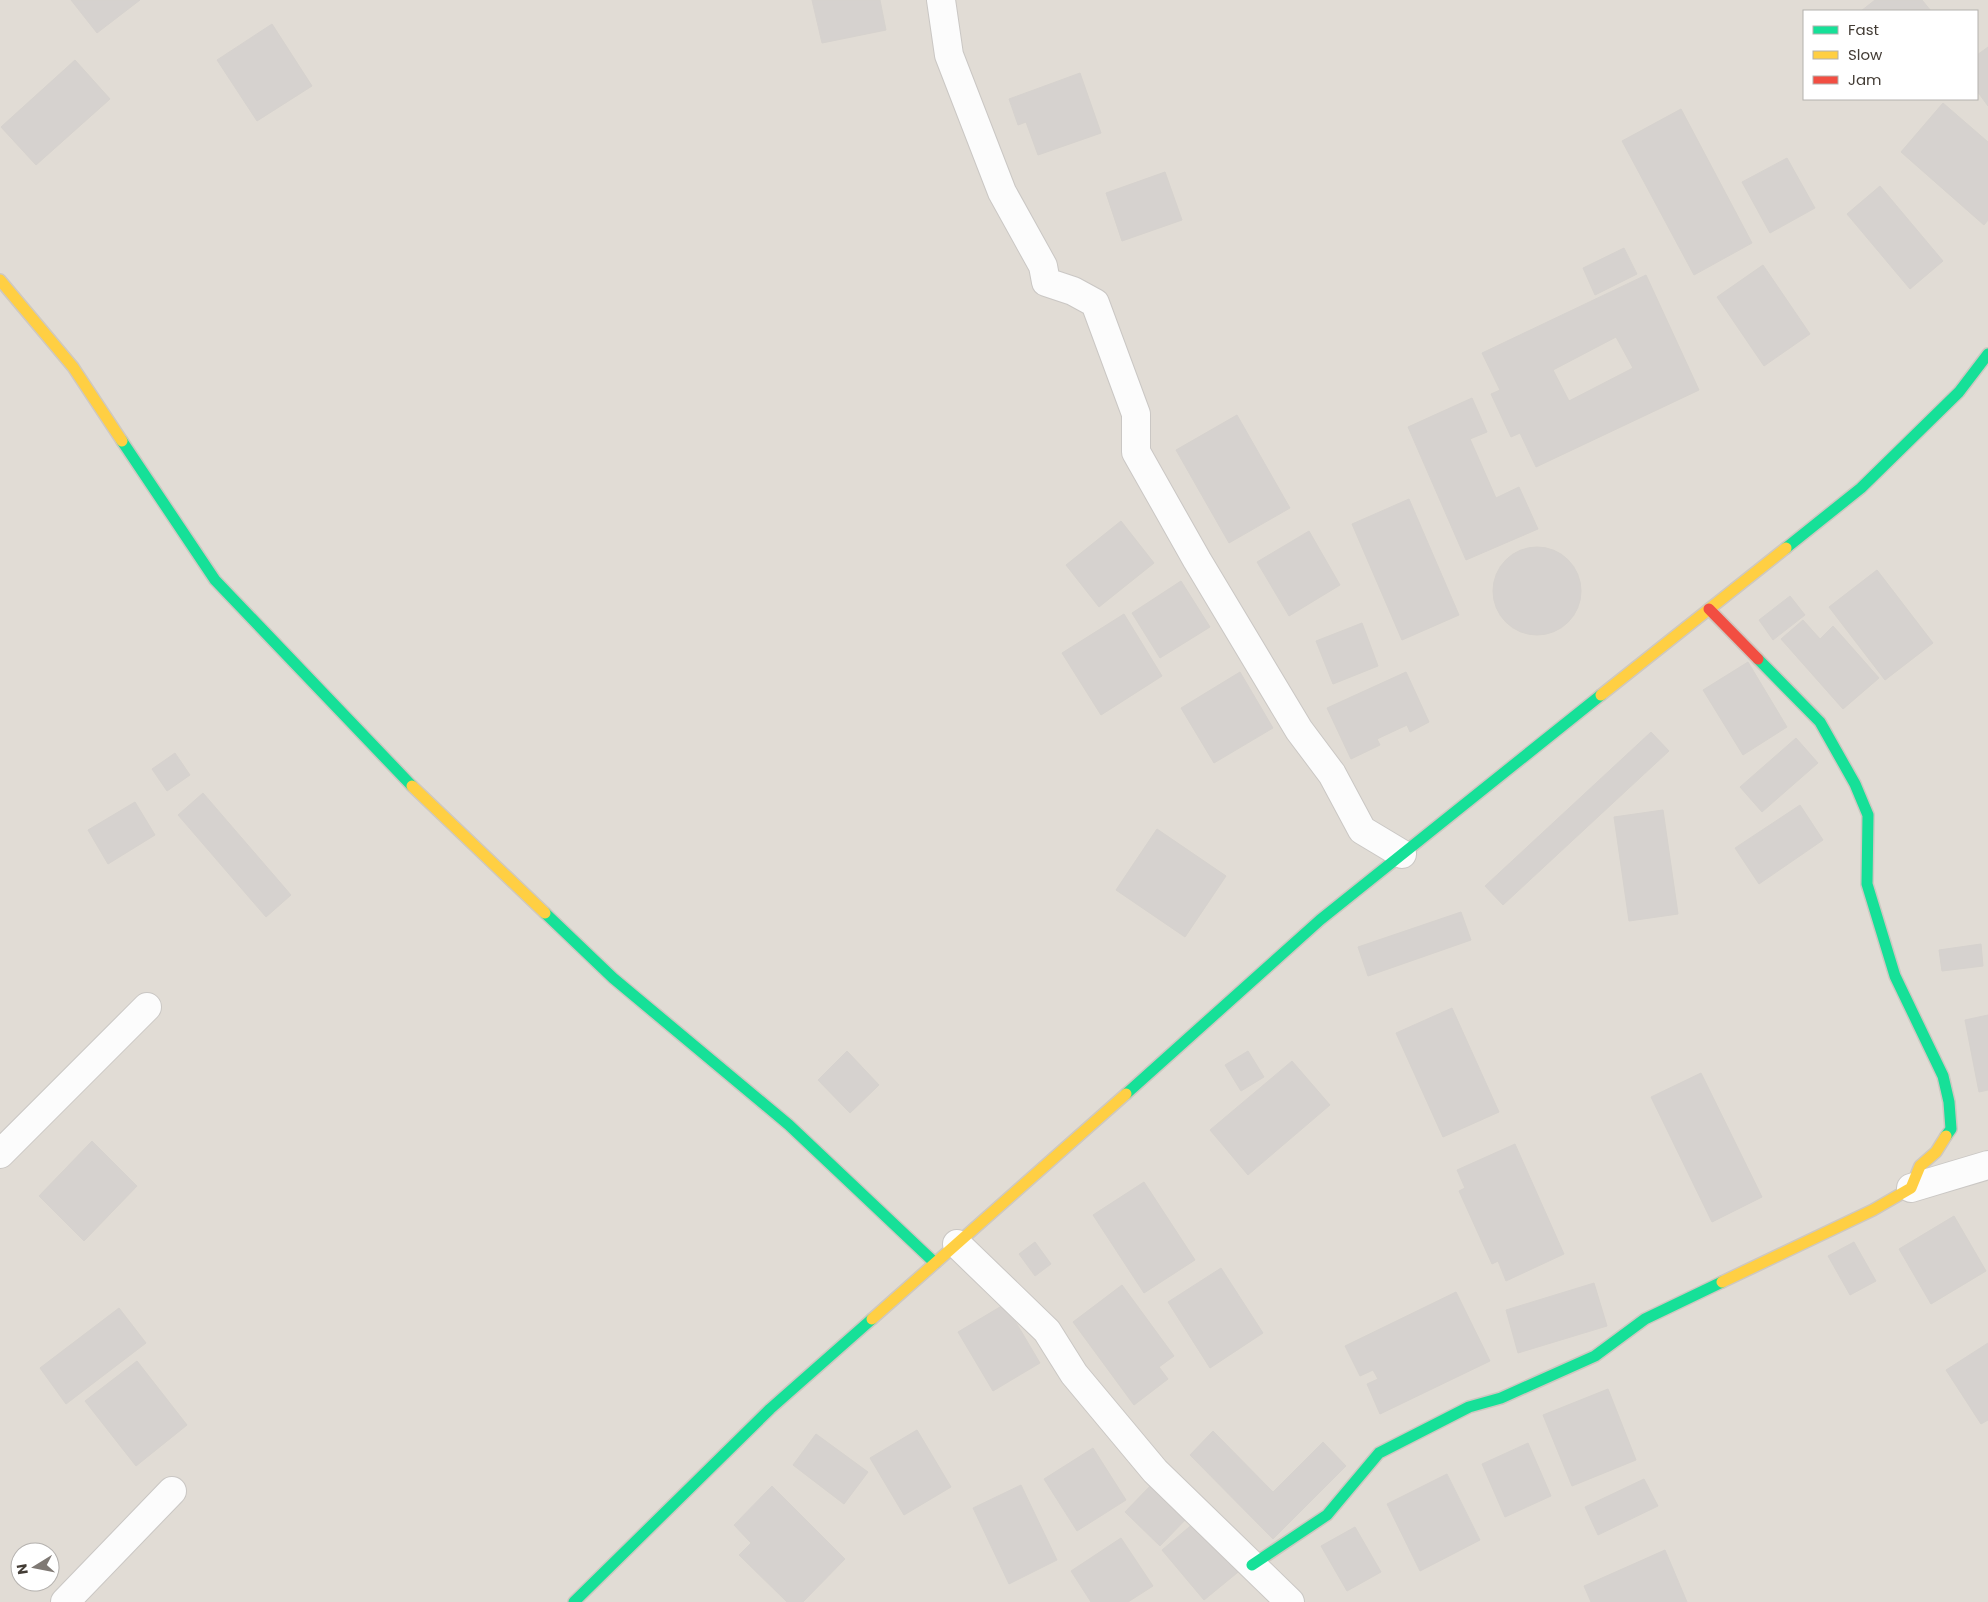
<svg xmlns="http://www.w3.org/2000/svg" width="1988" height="1602" font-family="Poppins,sans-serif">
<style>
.residential{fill:#e1dcd5;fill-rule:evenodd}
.building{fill:#d6d2cf;stroke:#d6d2ce;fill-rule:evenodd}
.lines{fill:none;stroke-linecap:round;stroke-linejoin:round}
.street-casing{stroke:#cac7c4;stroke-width:30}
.fast-casing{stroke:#cec8c1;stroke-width:14}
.slow-casing{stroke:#cec8c1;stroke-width:14}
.jam-casing{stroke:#cec8c1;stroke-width:14}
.street{stroke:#fcfcfc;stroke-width:28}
.fast{stroke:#16e098;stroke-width:11}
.slow{stroke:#ffcf43;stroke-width:11}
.jam{stroke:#f24e42;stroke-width:11}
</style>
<rect width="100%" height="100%" fill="#eeebe8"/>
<path class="residential" d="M0 0H1988V1602H0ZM1804 11H1977V99H1804ZM20 1552H50V1582H20Z"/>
<g class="building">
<path d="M71 0H140L97 33Z"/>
<path d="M812 0H880L886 30 822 43Z"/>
<path d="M1875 0H1922L1931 11H1861Z"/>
<path d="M272 24 312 86 257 121 217 60Z"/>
<path d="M1988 47V106L1977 91V55Z"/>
<path d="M75 60 110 99 36 165 1 127Z"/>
<path d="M1080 73 1101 133 1038 155 1026 122 1018 125 1009 99Z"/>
<path d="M1943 103 1988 142V220L1984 225 1901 152Z"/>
<path d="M1681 109 1752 243 1694 275 1622 141Z"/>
<path d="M1787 158 1815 208 1770 233 1742 182Z"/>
<path d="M1165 172 1182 220 1122 241 1106 193Z"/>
<path d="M1880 186 1943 261 1910 289 1847 214Z"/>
<path d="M1624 248 1637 274 1595 295 1583 268Z"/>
<path d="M1763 265 1810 334 1764 366 1717 297Z"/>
<path d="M1646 275 1699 390 1536 467 1520 433 1511 437 1491 394 1500 390 1482 353ZM1616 337 1633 368 1569 401 1553 370Z"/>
<path d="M1472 398 1487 432 1470 439 1496 498 1519 487 1538 529 1466 560 1408 427Z"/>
<path d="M1237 415 1290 508 1229 543 1176 450Z"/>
<path d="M1409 499 1459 615 1402 640 1352 524Z"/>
<path d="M1121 521 1154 563 1099 607 1066 565Z"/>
<path d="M1309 531 1340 585 1289 616 1257 562Z"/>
<circle cx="1537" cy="591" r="44"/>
<path d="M1877 570 1933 643 1885 680 1829 607Z"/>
<path d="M1181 581 1210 627 1160 658 1132 613Z"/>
<path d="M1790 596 1805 615 1773 640 1759 620Z"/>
<path d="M1124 614 1162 676 1101 715 1062 653Z"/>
<path d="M1803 620 1820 639 1833 626 1879 678 1843 709 1781 639Z"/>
<path d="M1362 623 1378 666 1333 684 1316 641Z"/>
<path d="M1748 662 1787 727 1743 755 1703 690Z"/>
<path d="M1240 672 1273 728 1214 763 1181 708Z"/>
<path d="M1406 672 1429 722 1410 732 1407 725 1377 739 1380 745 1351 759 1327 708Z"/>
<path d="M1651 732 1669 751 1503 905 1485 886Z"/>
<path d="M1796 738 1818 763 1762 812 1740 787Z"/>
<path d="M175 753 190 775 167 791 152 769Z"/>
<path d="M203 793 291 895 266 917 178 815Z"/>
<path d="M135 802 155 835 108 864 88 830Z"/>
<path d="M1800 805 1823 840 1759 884 1735 848Z"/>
<path d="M1663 810 1678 914 1629 921 1614 817Z"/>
<path d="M1157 829 1226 876 1185 937 1116 890Z"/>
<path d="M1461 912 1471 940 1368 976 1358 947Z"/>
<path d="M1981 944 1983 966 1942 971 1939 950Z"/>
<path d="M1452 1008 1499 1112 1443 1137 1396 1033Z"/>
<path d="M1988 1015V1090L1979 1092 1965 1020Z"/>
<path d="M847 1051 879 1085 850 1113 818 1080Z"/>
<path d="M1248 1051 1264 1077 1241 1091 1225 1065Z"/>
<path d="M1292 1061 1330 1105 1248 1175 1210 1130Z"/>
<path d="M1701 1073 1762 1197 1712 1222 1651 1097Z"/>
<path d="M92 1141 137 1186 84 1241 39 1196Z"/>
<path d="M1515 1144 1564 1254 1506 1281 1498 1261 1492 1264 1459 1191 1465 1188 1457 1170Z"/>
<path d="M1144 1182 1195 1260 1144 1293 1093 1215Z"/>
<path d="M1954 1216 1986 1271 1931 1304 1899 1249Z"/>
<path d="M1035 1242 1051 1264 1035 1276 1019 1254Z"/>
<path d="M1854 1242 1876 1281 1850 1295 1828 1256Z"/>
<path d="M1221 1268 1263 1333 1210 1368 1168 1302Z"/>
<path d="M1594 1283 1607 1326 1518 1353 1506 1310Z"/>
<path d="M1122 1285 1174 1356 1159 1367 1168 1379 1134 1405 1073 1322Z"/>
<path d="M1456 1292 1490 1361 1380 1414 1367 1384 1378 1379 1373 1370 1360 1376 1345 1346Z"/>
<path d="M1005 1304 1040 1363 993 1391 958 1332Z"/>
<path d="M119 1308 146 1343 66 1404 40 1368Z"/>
<path d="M1988 1343V1420L1981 1424 1946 1370Z"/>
<path d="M137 1361 187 1425 136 1466 85 1401Z"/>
<path d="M1608 1389 1636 1460 1572 1486 1543 1415Z"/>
<path d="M917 1430 951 1487 904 1515 870 1458Z"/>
<path d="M1213 1431 1273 1492 1323 1442 1346 1466 1273 1539 1190 1455Z"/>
<path d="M816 1434 868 1472 844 1504 793 1465Z"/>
<path d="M1528 1443 1551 1496 1505 1517 1482 1464Z"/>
<path d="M1093 1448 1126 1500 1077 1531 1044 1479Z"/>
<path d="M1447 1474 1480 1540 1420 1571 1387 1504Z"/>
<path d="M1644 1479 1658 1506 1598 1535 1585 1507Z"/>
<path d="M1153 1483 1188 1517 1160 1546 1125 1512Z"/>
<path d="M1021 1485 1057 1560 1009 1584 973 1508Z"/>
<path d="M772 1486 845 1559 803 1602H787L739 1555 751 1543 734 1525Z"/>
<path d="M1201 1517 1243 1568 1204 1600 1162 1550Z"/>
<path d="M1355 1527 1381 1572 1347 1591 1321 1546Z"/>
<path d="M1121 1538 1153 1586 1128 1602H1091L1071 1571Z"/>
<path d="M1665 1550 1687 1602H1591L1584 1586Z"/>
</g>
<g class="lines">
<g class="street-casing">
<g id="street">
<path d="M941 0 949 55 1002 192 1043 266 1046 282 1073 291 1095 303 1136 414V452L1197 560 1299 730 1332 774 1362 830 1402 854"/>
<path d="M0 1154 147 1007"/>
<path d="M1911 1188 1988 1165"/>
<path d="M957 1244 1047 1331 1074 1374 1155 1471 1290 1602"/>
<path d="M65 1602 172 1491"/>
</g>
</g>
<g class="fast-casing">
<g id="fast">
<path d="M122 441 215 580 412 786"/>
<path d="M1786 548 1861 488 1959 392 1988 354"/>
<path d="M1758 659 1820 722 1855 784 1868 815 1867 884 1895 976 1943 1076 1949 1102 1951 1129 1946 1136"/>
<path d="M545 913 613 978 789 1125 935 1263"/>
<path d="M1126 1094 1320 920 1601 695"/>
<path d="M1252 1565 1327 1515 1379 1453 1469 1407 1501 1398 1595 1356 1645 1319 1722 1282"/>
<path d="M574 1602 770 1409 872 1319"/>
</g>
</g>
<g class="slow-casing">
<g id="slow">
<path d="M0 280 73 367 122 441"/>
<path d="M1601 695 1786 548"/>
<path d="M412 786 545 913"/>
<path d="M1722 1282 1873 1210 1911 1188 1920 1166 1936 1152 1946 1136"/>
<path d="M872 1319 1126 1094"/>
</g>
</g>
<g class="jam-casing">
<path id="jam" d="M1709 609 1758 659"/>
</g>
<use href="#street" class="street"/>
<use href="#fast" class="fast"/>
<use href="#slow" class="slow"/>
<use href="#jam" class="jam"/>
</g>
<rect x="1803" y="10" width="175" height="90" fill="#ffffff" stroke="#b4b1ae"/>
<rect x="1813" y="26" width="25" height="8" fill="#16e098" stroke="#b4b1ae"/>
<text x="1848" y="35" font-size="15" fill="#433c35">Fast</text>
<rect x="1813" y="51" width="25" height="8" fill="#ffcf43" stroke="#b4b1ae"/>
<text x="1848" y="60" font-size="15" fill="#433c35">Slow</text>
<rect x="1813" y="76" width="25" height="8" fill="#f24e42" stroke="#b4b1ae"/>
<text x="1848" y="85" font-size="15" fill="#433c35">Jam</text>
<g transform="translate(35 1567) rotate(260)"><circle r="24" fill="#ffffff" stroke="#b4b1ae"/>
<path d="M0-4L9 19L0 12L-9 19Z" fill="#7f7974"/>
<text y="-8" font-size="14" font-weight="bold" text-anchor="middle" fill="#433c35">N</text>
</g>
</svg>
